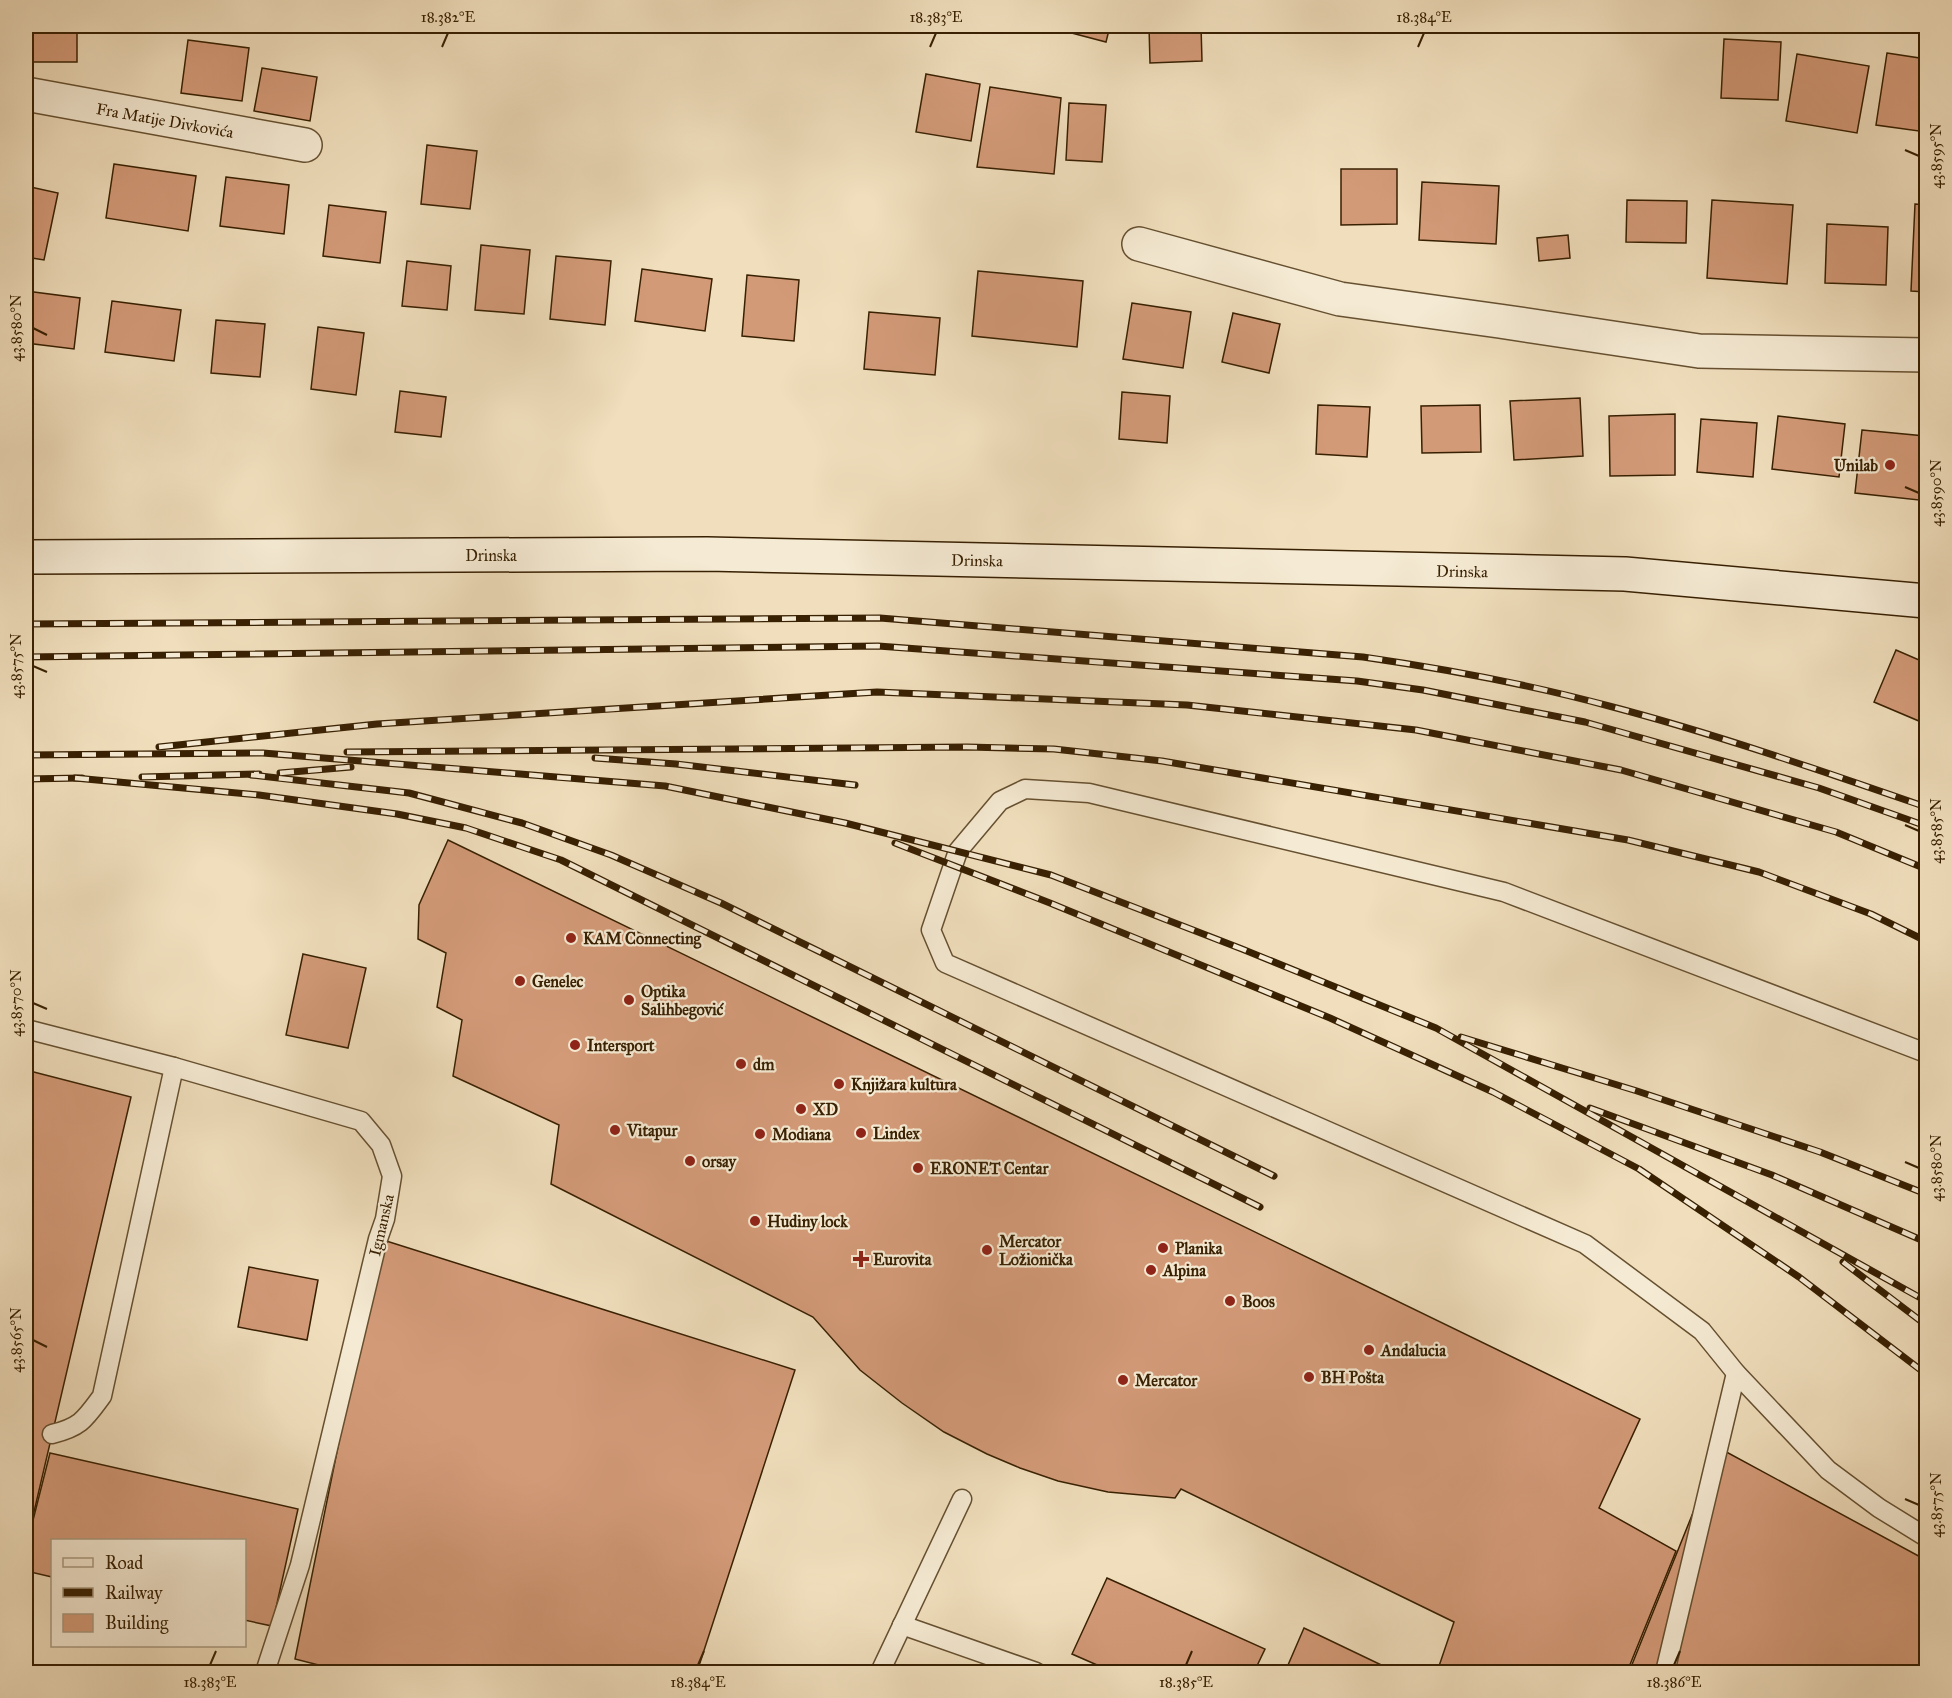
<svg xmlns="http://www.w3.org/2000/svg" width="1952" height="1698" font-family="'IM FELL Great Primer',serif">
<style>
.building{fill:#d39a78;stroke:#382002;stroke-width:1.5}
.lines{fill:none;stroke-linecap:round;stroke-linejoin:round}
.lane-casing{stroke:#665030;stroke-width:21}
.street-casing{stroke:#665030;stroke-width:36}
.secondary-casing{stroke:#382002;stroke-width:36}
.lane{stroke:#f5ead3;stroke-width:18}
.street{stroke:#f5ead3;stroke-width:33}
.secondary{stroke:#f5ead3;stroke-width:33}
.rail-casing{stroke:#382002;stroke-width:7}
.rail{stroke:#f5ead3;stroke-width:4.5;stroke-dasharray:14;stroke-linecap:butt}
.ticks{fill:none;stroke:#382002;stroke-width:2}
.poi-dot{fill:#8f2418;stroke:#f5ead3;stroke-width:2}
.labels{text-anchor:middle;stroke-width:4.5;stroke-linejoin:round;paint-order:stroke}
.street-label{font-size:16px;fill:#382002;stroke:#f5ead3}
.poi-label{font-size:16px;font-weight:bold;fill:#382002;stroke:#f5ead3;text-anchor:start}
.neatline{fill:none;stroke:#382002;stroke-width:2}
.ticks-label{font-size:15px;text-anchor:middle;fill:#382002}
</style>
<rect width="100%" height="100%" fill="#f0debc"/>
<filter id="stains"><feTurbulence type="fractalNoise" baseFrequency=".00333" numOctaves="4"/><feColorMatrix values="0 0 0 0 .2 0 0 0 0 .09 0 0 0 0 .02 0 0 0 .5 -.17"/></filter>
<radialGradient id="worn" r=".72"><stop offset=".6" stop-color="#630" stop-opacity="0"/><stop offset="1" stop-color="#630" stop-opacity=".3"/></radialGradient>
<g class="building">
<rect x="26" y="26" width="51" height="36"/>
<path d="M1045 26H1110L1106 42Z"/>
<path d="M1149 26H1201L1202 61 1150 63Z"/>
<path d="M1724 39 1781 42 1778 100 1721 98Z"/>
<path d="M188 40 249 48 242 101 181 93Z"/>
<path d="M1887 53 1926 59V132L1876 125Z"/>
<path d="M1797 54 1869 66 1857 133 1786 121Z"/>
<path d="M262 68 317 77 310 121 254 111Z"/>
<path d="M926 74 980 84 971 141 916 132Z"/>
<path d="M990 87 1061 98 1054 174 977 167Z"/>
<path d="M1069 103 1106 105 1102 162 1066 160Z"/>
<path d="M427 145 477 151 470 209 421 204Z"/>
<path d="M114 164 196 176 188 231 106 218Z"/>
<path d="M1341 169H1397V224L1341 225Z"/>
<path d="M226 177 289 185 284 234 220 226Z"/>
<path d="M1422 182 1499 186 1496 244 1419 240Z"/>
<path d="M26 186 58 193 44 260 26 257Z"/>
<path d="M1627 200 1687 201 1686 243 1626 242Z"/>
<path d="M1712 200 1793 205 1787 284 1707 278Z"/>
<path d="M1915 204 1926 205V292L1911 291Z"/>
<path d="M329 205 386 212 380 263 323 256Z"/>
<path d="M1827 224 1888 227 1886 285 1825 283Z"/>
<path d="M1568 235 1570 258 1539 261 1537 238Z"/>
<path d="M481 245 530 250 524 314 475 310Z"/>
<path d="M556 256 611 261 605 325 550 319Z"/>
<path d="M407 261 451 266 447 310 402 306Z"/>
<path d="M642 269 712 279 705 331 635 321Z"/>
<path d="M978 271 1083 281 1077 347 972 336Z"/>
<path d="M747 275 799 280 794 341 742 336Z"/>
<path d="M26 291 80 298 74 349 26 343Z"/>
<path d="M112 301 181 310 174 361 105 352Z"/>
<path d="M1132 303 1191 312 1183 368 1123 359Z"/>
<path d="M869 312 940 318 935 375 864 369Z"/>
<path d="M1233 313 1280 324 1269 373 1222 362Z"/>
<path d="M216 320 265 324 260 377 211 373Z"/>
<path d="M318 327 364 333 356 395 311 389Z"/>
<path d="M400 391 446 397 441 437 395 432Z"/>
<path d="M1122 392 1170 396 1167 443 1119 439Z"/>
<path d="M1580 398 1583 456 1514 460 1510 401Z"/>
<path d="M1318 405 1370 407 1367 457 1316 454Z"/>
<path d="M1480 405 1481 452 1422 453 1421 406Z"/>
<path d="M1675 414V475L1610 476 1609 416Z"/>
<path d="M1778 416 1845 424 1839 477 1772 469Z"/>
<path d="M1701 419 1757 423 1753 477 1697 472Z"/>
<path d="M1862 430 1925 436 1919 500 1855 493Z"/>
<path d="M1896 650 1926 663V724L1874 702Z"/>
<path d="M448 840 1640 1419 1599 1508 1676 1551 1627 1672H1437L1454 1622 1181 1489 1175 1498 1108 1492 1058 1481 1020 1468 987 1454 944 1432 902 1403 860 1370 813 1317 551 1184 559 1125 453 1076 462 1020 437 1007 446 953 418 939 419 905Z"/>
<path d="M303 954 366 968 348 1048 286 1035Z"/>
<path d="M26 1070 131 1097 26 1546Z"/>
<path d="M380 1239 795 1370 697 1672H346L295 1659Z"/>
<path d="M249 1267 318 1280 307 1340 238 1327Z"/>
<path d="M1719 1448 1926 1560V1672H1629Z"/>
<path d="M50 1453 298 1509 272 1626 244 1620V1540H52V1577L26 1571V1548Z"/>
<path d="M1107 1578 1265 1649 1254 1672H1113L1072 1654Z"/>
<path d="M1304 1628 1396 1672H1285Z"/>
</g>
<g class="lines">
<g class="lane-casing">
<g id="lane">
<path d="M26 1029 174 1067 361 1121 381 1145 392 1176 385 1219 378 1239 300 1565 265 1672"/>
<path d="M1926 1053 1504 892 1089 793 1025 789 1000 801 958 851 931 930 945 963 1585 1244 1702 1331 1736 1373 1828 1470 1879 1508 1926 1537"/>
<path d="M52 1434C81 1427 85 1419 102 1396L174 1067"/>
<path d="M902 1625 1036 1672"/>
<path d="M880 1672 962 1499"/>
<path d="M1665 1672 1736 1373"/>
</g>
</g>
<g class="street-casing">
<g id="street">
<path d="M26 94 305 145"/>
<path d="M1139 244 1340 299 1499 321 1699 351 1926 355"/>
</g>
</g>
<g class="secondary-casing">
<path id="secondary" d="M26 557 707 554 1625 574 1926 601"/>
</g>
<use href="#lane" class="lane"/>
<use href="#street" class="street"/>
<use href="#secondary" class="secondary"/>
<g class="rail-casing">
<g id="rail">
<path d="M26 624 880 618 1363 657C1446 669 1528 684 1609 706 1716 734 1822 771 1926 807"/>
<path d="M26 657 878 646 1357 681 1423 690 1585 722 1819 788 1926 826"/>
<path d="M159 747 377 724 877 692 1187 705 1416 730 1621 770 1836 832 1926 869"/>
<path d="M347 752 967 747 1054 749 1162 761 1628 840 1759 872 1871 914 1926 941"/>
<path d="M26 755 263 753 665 786 845 823 1051 875 1242 949 1436 1028 1926 1301"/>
<path d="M595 758 676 764 855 785"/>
<path d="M280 773 351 767"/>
<path d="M251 775 409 793 522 823 611 855 721 903 1274 1176"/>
<path d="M142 777 259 774"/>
<path d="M75 778 259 795 397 814 466 828 561 860 1260 1207"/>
<path d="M26 779 82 778"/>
<path d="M895 843 1050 903 1330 1018 1493 1092 1639 1169 1799 1277 1926 1374"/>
<path d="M1461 1037 1637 1091 1820 1152 1926 1194"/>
<path d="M1590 1108 1772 1175 1926 1242"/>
<path d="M1843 1262 1926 1325"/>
</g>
</g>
<use href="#rail" class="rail"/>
</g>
<path class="ticks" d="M442 47 448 33M930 47 936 33M1418 47 1424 33M1905 150 1919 156M33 328 47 335M1905 487 1919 493M33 666 47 672M1905 825 1919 831M33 1003 47 1009M1905 1162 1919 1168M33 1340 47 1347M1905 1499 1919 1505M210 1665 216 1651M698 1665 704 1651M1186 1665 1192 1651M1674 1665 1680 1651"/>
<g class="poi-dot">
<circle cx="1890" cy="465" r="6"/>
<circle cx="571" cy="938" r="6"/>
<circle cx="520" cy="981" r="6"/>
<circle cx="629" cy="1000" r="6"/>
<circle cx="575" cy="1045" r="6"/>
<circle cx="741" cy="1064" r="6"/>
<circle cx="839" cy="1084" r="6"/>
<circle cx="801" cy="1109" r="6"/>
<circle cx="615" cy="1130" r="6"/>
<circle cx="861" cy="1133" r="6"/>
<circle cx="760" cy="1134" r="6"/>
<circle cx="690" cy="1161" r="6"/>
<circle cx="918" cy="1168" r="6"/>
<circle cx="755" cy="1221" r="6"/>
<circle cx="1163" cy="1248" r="6"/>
<circle cx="987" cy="1250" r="6"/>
<path d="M858 1250h6v6h6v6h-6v6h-6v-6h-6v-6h6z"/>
<circle cx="1151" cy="1270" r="6"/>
<circle cx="1230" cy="1301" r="6"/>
<circle cx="1369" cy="1350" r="6"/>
<circle cx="1309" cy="1377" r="6"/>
<circle cx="1123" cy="1380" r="6"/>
</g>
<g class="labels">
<g class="street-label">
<text transform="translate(165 120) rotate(10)" y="6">Fra Matije Divkovića</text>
<text x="491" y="561">Drinska</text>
<text transform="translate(977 560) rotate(1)" y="6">Drinska</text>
<text transform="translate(1462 571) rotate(1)" y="6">Drinska</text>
<text transform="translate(381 1225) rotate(-77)" y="6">Igmanska</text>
</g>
<g class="poi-label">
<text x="1878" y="471" text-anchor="end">Unilab</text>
<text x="583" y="944">KAM Connecting</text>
<text x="532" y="987">Genelec</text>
<text x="641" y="997">Optika<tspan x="641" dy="18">Salihbegović</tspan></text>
<text x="587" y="1051">Intersport</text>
<text x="753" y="1070">dm</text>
<text x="851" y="1090">Knjižara kultura</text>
<text x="813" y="1115">XD</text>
<text x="627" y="1136">Vitapur</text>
<text x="873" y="1139">Lindex</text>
<text x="772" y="1140">Modiana</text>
<text x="702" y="1167">orsay</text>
<text x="930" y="1174">ERONET Centar</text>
<text x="767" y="1227">Hudiny lock</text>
<text x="999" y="1247">Mercator<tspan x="999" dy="18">Ložionička</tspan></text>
<text x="1175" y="1254">Planika</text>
<text x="873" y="1265">Eurovita</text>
<text x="1163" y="1276">Alpina</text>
<text x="1242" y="1307">Boos</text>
<text x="1381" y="1356">Andalucia</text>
<text x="1321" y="1383">BH Pošta</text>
<text x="1135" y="1386">Mercator</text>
</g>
</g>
<rect width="1952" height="1698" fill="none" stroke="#f0debc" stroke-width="66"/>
<rect x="51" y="1539" width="195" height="108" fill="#f5ead3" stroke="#a9997f" stroke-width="1.5"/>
<rect x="63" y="1558" width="30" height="9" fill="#f5ead3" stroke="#a9997f" stroke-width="1.5"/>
<text x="105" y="1569" font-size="18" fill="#382002">Road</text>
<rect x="63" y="1588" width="30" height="9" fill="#382002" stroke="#a9997f" stroke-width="1.5"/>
<text x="105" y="1599" font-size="18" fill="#382002">Railway</text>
<rect x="63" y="1614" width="30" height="18" fill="#d39a78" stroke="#a9997f" stroke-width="1.5"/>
<text x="105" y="1629" font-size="18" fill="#382002">Building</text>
<rect x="33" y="33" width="1886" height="1632" class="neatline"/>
<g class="ticks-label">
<text x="448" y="22">18.382°E</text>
<text x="936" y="22">18.383°E</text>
<text x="1424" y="22">18.384°E</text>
<text transform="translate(1936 156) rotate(-90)" y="5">43.8595°N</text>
<text transform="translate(16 328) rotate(-90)" y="5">43.8580°N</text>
<text transform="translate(1936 493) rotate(-90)" y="5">43.8590°N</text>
<text transform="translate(16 666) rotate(-90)" y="5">43.8575°N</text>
<text transform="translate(1936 831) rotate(-90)" y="5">43.8585°N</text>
<text transform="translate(16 1003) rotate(-90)" y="5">43.8570°N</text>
<text transform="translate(1936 1168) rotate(-90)" y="5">43.8580°N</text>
<text transform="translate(16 1340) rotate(-90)" y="5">43.8565°N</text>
<text transform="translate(1936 1505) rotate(-90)" y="5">43.8575°N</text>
<text x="210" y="1687">18.383°E</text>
<text x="698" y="1687">18.384°E</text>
<text x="1186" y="1687">18.385°E</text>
<text x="1674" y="1687">18.386°E</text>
</g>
<rect width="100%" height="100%" filter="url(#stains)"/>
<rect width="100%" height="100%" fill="url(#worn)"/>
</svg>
